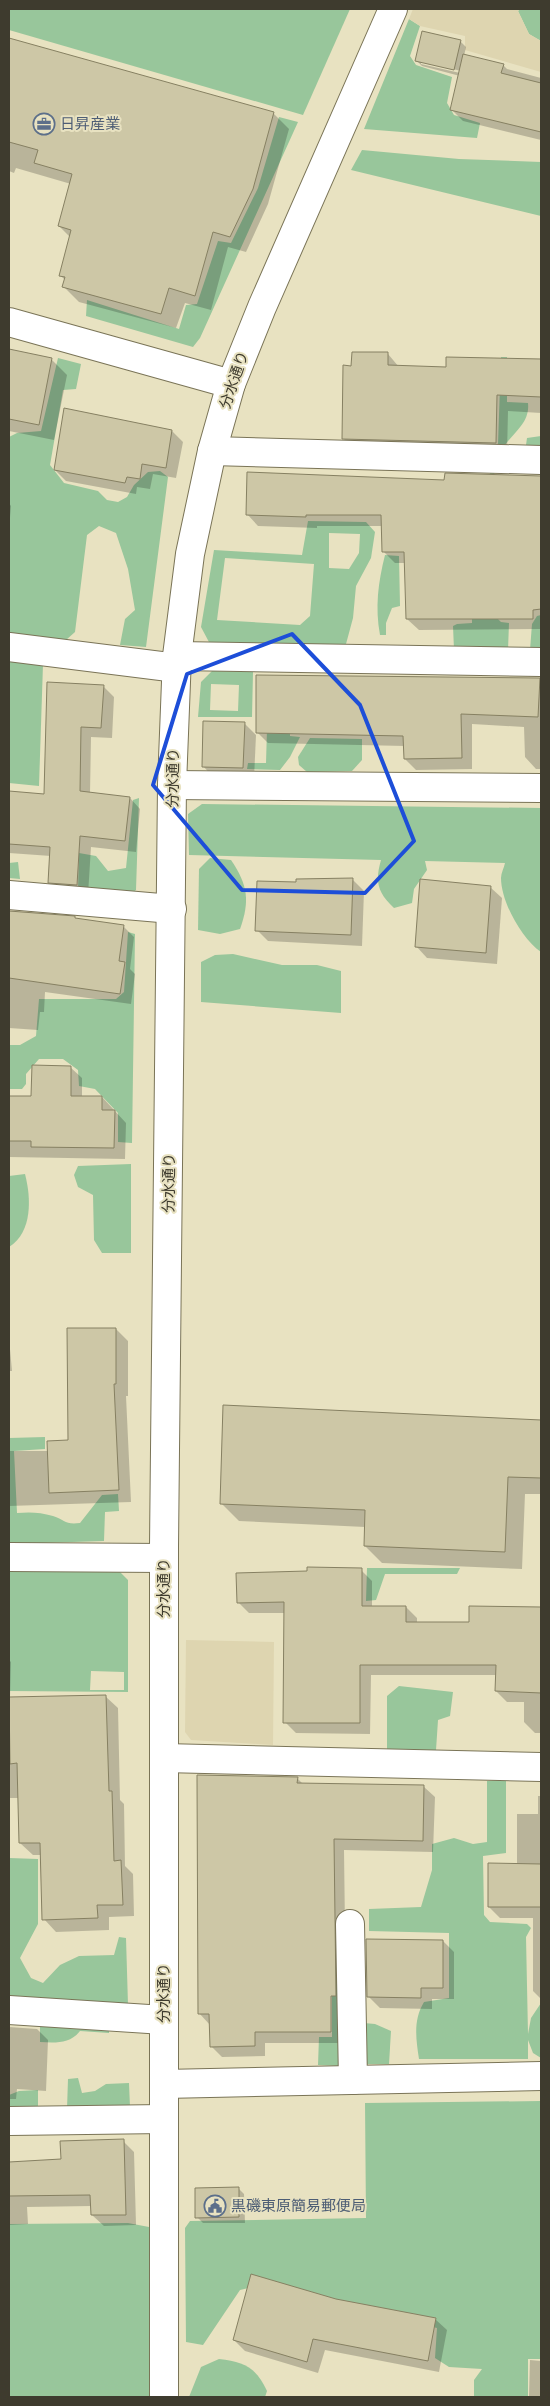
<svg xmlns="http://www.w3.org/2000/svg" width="550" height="2406" font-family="Jost,'Noto Sans JP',sans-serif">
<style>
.green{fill:#98c69b;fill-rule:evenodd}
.sand{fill:#ded5b0}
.shadow{fill:#0003;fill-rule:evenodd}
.building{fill:#cdc7a6;stroke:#868062}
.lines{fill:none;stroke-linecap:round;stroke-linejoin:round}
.minor-casing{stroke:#7a7457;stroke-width:30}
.minor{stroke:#fff;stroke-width:28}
.marked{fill:none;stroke:#1d4ed8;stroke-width:4;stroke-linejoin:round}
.labels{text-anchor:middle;stroke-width:4;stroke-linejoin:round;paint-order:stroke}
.service-label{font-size:15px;fill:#4e5e75;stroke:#e8e2c1;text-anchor:start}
.street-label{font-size:15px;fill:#3e3b2e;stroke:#e8e2c1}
</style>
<rect width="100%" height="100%" fill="#e8e2c1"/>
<g class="green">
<path d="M9 9H350L303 115 9 30Z"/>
<path d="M520 9H541V41L529 34 518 11Z"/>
<path d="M409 19 420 26 410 56 416 65 452 77 447 103 454 115 480 123 477 138 364 129Z"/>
<path d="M279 117 298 122 200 338 193 347 86 316 87 300 179 329 186 305 197 304 218 241 231 243 258 188Z"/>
<path d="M362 150 459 159 541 162V216L351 170Z"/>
<path d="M501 357H507V402L528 403C530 422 515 431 505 445L498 444Z"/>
<path d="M58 358 81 364 76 389 63 390 50 465 64 483 98 491 107 500 118 502 127 497 134 485 148 472 160 471 168 477 146 647 120 645 125 619 135 610 128 569 116 533 99 526 87 535 75 632 66 640 9 633V437L17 433 41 431Z"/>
<path d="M541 436V446L526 445 527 438Z"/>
<path d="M490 470 494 471 504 537 541 538V552H501L496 617 501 622 509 623 508 650H454L453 626 457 624 472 623 471 550 489 549Z"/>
<path d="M308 521 366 522 375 532 371 558 356 586 353 618 346 644H210L201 627 214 550 302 555ZM329 533 360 534 359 553 349 569 329 568ZM225 558 314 564 310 616 300 625 217 620Z"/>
<path d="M385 555 399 556 400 606 392 608 386 623V635H380C375 607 378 583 385 555Z"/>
<path d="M541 615V650H530L532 624 537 616Z"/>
<path d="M9 661 43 664 39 786 9 783Z"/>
<path d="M212 671 253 672 252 717H198L201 682ZM211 684 239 685 238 711 210 710Z"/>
<path d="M267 729H290V736L300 737 290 757 280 770 247 769 248 763H266Z"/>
<path d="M310 738 362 739V760L352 771 307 772 299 765 298 757Z"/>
<path d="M139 798 136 890 130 895 78 890 79 853 96 856 108 871 126 868 133 800Z"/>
<path d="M202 804 541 808V952C522 939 501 902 501 878 501 873 504 868 505 863L425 861 427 870 414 889 412 903 394 908C377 892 375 881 381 860L189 855 188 814Z"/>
<path d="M210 858 231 860C248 885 250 901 240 929L220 934 198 930 199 869Z"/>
<path d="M18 862 20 879 9 878V863Z"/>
<path d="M128 932 135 934 132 1143 118 1142V1113L95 1089 79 1086 78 1070 63 1059H39L26 1074V1084L22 1089H9V1045H20L36 1036 39 999H116L124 992Z"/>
<path d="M233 954 282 965H317L341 971V1013L201 1002V962L215 955Z"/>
<path d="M131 1164V1253H102L94 1240 93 1195 78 1187 74 1175 78 1166Z"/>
<path d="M25 1174C31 1197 33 1232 9 1247V1176Z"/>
<path d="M45 1437V1449L14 1451 17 1513C29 1512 40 1512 53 1516 65 1520 65 1525 80 1523L102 1495 118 1494 119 1511 105 1512 104 1541 9 1544V1438Z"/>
<path d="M367 1568H460L457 1574H385L376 1600 366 1601Z"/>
<path d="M9 1569H117L128 1580V1692L9 1691ZM91 1671 124 1672V1690H90Z"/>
<path d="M399 1686 453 1692 450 1716 438 1720 436 1750H387V1696Z"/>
<path d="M506 1780V1853L483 1856 484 1915 490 1922 527 1924 531 1928 526 1937 528 2034 531 2018 541 2003V2058L533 2053 528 2040V2059H419C416 2039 413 2020 424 2002L449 1998V1933L369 1931V1909L421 1907 432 1870V1844L454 1838 473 1844 487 1842V1781Z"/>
<path d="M9 1858 38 1859V1924L20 1958 31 1978 43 1983 60 1965 79 1956 114 1955 119 1937 126 1938 128 2005 9 1999Z"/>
<path d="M338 1965 339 2066 318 2065 319 2037H332V1966Z"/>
<path d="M364 2023 375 2024 391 2031 389 2064H365Z"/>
<path d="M40 2025 109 2030V2033L80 2031C70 2044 55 2043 40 2042Z"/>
<path d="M78 2078 82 2093 95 2091 106 2084 129 2083 130 2107 67 2109 68 2079Z"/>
<path d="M38 2090V2107H9V2095L19 2091Z"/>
<path d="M541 2101V2359H528V2397H474V2380L482 2369 449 2367 435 2358 437 2328 257 2286 240 2290 203 2345 186 2342 185 2228 190 2221 366 2218 365 2103Z"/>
<path d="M128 2223 149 2227V2397H9V2224Z"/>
<path d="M219 2359C244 2362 256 2367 267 2391L265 2397H189L201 2367Z"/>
</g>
<g class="sand">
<path d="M413 9H520L518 11 529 34 541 41V72L465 50V36L420 26 409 19Z"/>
<path d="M186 1640 274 1642 273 1745 191 1740 185 1732Z"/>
</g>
<g class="shadow">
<path d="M9 40 273 113 289 129 268 204 246 252 228 247 211 310 185 303 176 328 79 302 63 286 65 280 61 276 70 237 59 226 71 184 16 168 14 173 9 171Z"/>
<path d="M460 41 466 47 464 56 503 65 507 69 541 78V140L463 121 452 110 460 76 422 66 416 60ZM421 61 461 71 460 73 421 64Z"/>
<path d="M9 350 51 359 67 375 54 440 9 431Z"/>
<path d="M388 354 399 367 447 368 448 358 541 361V413L508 411 507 454 355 450 343 438 352 367Z"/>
<path d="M172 431 183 442 176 478 153 474 150 489 137 487 136 494 66 481 55 470Z"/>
<path d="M446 474 541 477V629L419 630 407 619 406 563H395L383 551V526H317V528L258 526 247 514 445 481Z"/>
<path d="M9 503 11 506 9 529Z"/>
<path d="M391 676 541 680V769H536L525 757 524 727 472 724V769L416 770 405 759V746L268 743 257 732Z"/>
<path d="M49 683 103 686 114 697 112 738 91 737 90 794 130 798 140 809 136 852 91 847 88 895 61 893 50 882 51 856 9 853V793L46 795Z"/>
<path d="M244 723 256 735 254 779 214 778 203 766Z"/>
<path d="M353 880 364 891 362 946 268 941 257 930 297 883Z"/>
<path d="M490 887 502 898 497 964 427 958 416 946Z"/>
<path d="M9 911 75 918 77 920 123 926 134 937 130 969 135 974 131 1004 45 992 44 1012H40L38 1030 9 1028Z"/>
<path d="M70 1067 82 1078V1097H102L126 1123 125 1159 9 1157V1097H33Z"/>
<path d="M116 1329 128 1341V1396H126L131 1502 9 1506V1451H49L69 1441Z"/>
<path d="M9 1338 12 1371H9Z"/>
<path d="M224 1407 541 1421V1494H525L522 1569 382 1563 365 1546V1527L239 1521 222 1504Z"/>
<path d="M361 1570 372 1581V1607H406L417 1618V1623H470V1608H541V1733H535L524 1722V1702H507L496 1691 497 1675H371L370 1734 296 1733 285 1722V1613H249L238 1602Z"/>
<path d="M9 1660 11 1662 10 1698 105 1696 118 1708 120 1800 124 1804 125 1866 133 1874 134 1916 109 1917V1930L56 1932 44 1919 41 1855H33L20 1843 19 1798H9Z"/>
<path d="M297 1778 304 1785 423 1786 435 1797 433 1852 344 1850 346 2007 342 2043H265V2056L222 2057 211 2046 210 2025 199 2013Z"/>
<path d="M538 1796H541V1999L533 1991V1918H500L489 1907 517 1865V1814H538Z"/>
<path d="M443 1941 454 1952V1999H432V2009L380 2008 368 1996Z"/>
<path d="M9 2027 37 2029 48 2040 46 2091 17 2089 16 2099H9Z"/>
<path d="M123 2141 134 2152 136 2225 104 2226 92 2215V2206L27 2207 28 2224 9 2225V2163L62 2161Z"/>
<path d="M238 2188 244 2194 245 2223H203L197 2217Z"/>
<path d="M336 2300 435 2319 447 2330 439 2372 325 2350 318 2373 245 2351 234 2340Z"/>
<path d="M530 2360 541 2361V2397H529Z"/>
</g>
<g class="building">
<path d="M422 31 461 40 454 70 415 61Z"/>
<path d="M9 38 274 112 253 189 230 237 213 232 195 296 169 288 161 314 62 287 65 277 59 276 71 230 58 226 72 174 34 163 38 150 9 142Z"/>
<path d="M463 54 504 64 501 73 541 83V132L450 110Z"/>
<path d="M9 349 52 358 39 425 9 419Z"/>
<path d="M352 352H388V365L446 367V357L541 359V397L497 395 496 443 342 439 343 365 351 366Z"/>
<path d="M64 408 172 430 166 468 142 464 140 479 127 477 125 483 54 470Z"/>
<path d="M247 472 444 480 445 473 541 476V609L533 610V619H406L404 552H382L381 515H306V517L246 515Z"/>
<path d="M256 675 540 678 538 717 461 714 462 758 404 759 403 736 256 733Z"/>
<path d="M47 682 104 685 101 728 81 727 80 791 130 797 125 841 80 836 77 885 48 883 50 847 9 844V791L44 794Z"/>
<path d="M203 721 245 722 243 768 202 767Z"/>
<path d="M353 878 351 935 255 931 257 881 296 882V879Z"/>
<path d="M420 879 491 886 486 953 415 947Z"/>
<path d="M9 911 75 916V918L124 925 119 961 125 962 120 994 9 978Z"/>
<path d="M32 1065 71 1066V1096H102V1110H115L114 1148 31 1147V1141H9V1096H31Z"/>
<path d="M67 1328H116V1384H114L119 1490 49 1493 47 1441 68 1440Z"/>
<path d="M223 1405 541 1420V1478L508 1477 505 1552 364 1546 365 1510 220 1504Z"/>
<path d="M307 1567 362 1568V1606H406V1622H469V1606L541 1607V1693L495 1691 496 1665H360V1723H283L284 1602 237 1603 236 1573 307 1571Z"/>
<path d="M106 1695 109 1791H112L114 1861 121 1860 123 1905H97L98 1918 42 1920 40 1843H19L17 1763 10 1764 9 1697Z"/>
<path d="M197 1775 298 1777 297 1783 424 1785 423 1841 334 1839 336 1996H331V2032H255V2046L210 2047 209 2014H198Z"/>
<path d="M488 1863 541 1864V1907H488Z"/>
<path d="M366 1939 443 1940V1988H421V1998L367 1997Z"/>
<path d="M124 2139 126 2215H91L90 2195 9 2196V2162L61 2159 60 2141Z"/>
<path d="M239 2187V2217L195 2218V2188Z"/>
<path d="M251 2274 336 2299 436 2318 428 2361 313 2339 307 2362 233 2340Z"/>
</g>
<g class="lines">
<g class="minor-casing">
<g id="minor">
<path d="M9 322 231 384"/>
<path d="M212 451 541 460"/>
<path d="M9 647 177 668"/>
<path d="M177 656 541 662"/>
<path d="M172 785 541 788"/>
<path d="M9 895 172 909"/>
<path d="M9 1557 164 1558"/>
<path d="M164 1758 541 1767"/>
<path d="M350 1924 353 2080"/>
<path d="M9 2010 164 2020"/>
<path d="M164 2084 541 2076"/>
<path d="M9 2121 164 2119"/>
<path d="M164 2397V1546L172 785 177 656 190 554 212 451 231 384 262 307 393 9"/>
</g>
</g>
<use href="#minor" class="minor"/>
</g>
<path class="marked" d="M292 634 360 705 414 841 365 893 242 890 153 785 187 674Z"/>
<defs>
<g id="office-ring" transform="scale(1.125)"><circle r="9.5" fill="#e8e2c1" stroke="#5c6f8a" stroke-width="1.5"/><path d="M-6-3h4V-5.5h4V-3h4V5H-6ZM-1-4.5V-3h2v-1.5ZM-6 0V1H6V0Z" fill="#5c6f8a"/></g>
<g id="civic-ring" transform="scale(1.125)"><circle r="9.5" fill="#e8e2c1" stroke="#5c6f8a" stroke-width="1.5"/><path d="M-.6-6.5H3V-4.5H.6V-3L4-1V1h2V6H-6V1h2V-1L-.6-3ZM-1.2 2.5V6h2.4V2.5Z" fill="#5c6f8a"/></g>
</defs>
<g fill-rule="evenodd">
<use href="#office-ring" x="44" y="124"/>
<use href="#civic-ring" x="215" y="2206"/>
</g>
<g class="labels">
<g class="service-label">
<text x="60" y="129">日昇産業</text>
<text x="231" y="2211">黒磯東原簡易郵便局</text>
</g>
<g class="street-label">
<text transform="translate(234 380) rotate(-71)" y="5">分水通り</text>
<text transform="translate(173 778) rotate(-89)" y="5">分水通り</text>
<text transform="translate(169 1183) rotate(-89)" y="5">分水通り</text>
<text transform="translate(164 1588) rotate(-90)" y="5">分水通り</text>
<text transform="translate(164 1993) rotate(-90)" y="5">分水通り</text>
</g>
</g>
<rect width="550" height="2406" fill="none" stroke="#3e3b2e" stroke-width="20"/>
</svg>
